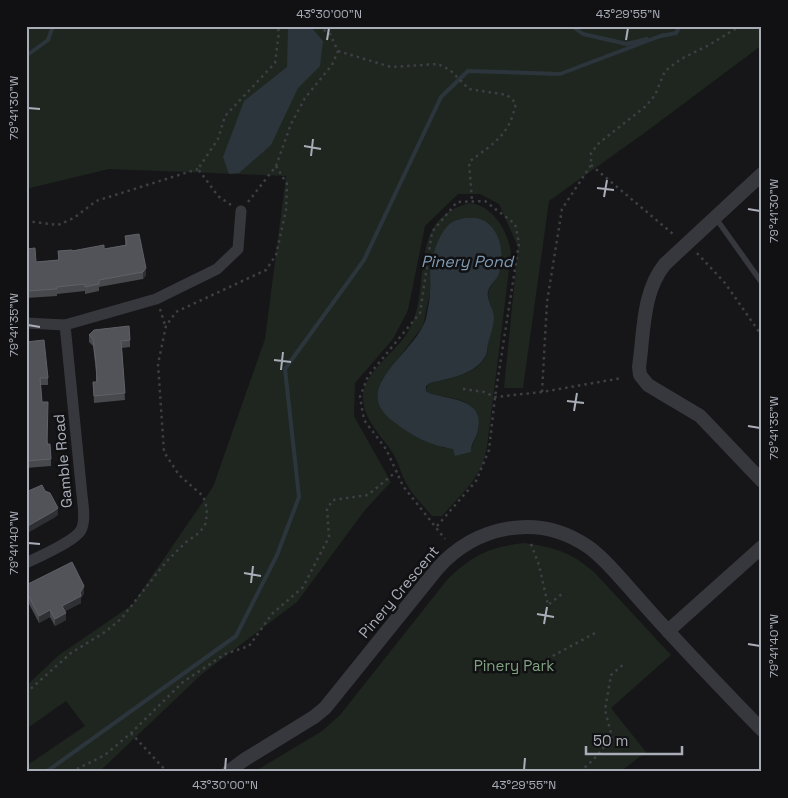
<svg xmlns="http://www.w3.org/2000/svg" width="788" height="798" font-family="'Space Grotesk',sans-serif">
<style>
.green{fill:#1e261f;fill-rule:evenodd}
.water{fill:#2c353c}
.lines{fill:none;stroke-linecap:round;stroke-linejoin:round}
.stream{stroke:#2c353c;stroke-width:4}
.path{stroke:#3d3f44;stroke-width:2.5;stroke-dasharray:2.5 4;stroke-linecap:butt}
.service{stroke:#37383d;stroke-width:5.5}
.minor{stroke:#37383d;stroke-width:11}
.tertiary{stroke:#37383d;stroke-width:14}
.wall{fill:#47494d}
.shaded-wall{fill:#2f3033}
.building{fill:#525359;stroke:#5f6168}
.ticks{fill:none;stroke:#a8adb8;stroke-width:2}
.labels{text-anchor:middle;stroke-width:5;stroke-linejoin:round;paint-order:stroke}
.street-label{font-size:15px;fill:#a8adb8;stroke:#111113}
.park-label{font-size:15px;fill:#7fa381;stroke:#111113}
.water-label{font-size:16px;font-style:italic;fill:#7f9bb3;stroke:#111113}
.neatline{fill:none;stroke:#a8adb8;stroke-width:2}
.ticks-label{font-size:12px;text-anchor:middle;fill:#a8adb8}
</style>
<rect width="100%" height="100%" fill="#161618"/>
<g class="green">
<path d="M26 26H762V45L643 134 549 201 523 388H504L518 247 499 204 480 194H458L425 226 408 310 393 339 355 383 354 416 391 482 365 510 297 602 202 674 99 772H26V766L85 726 66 701 26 729V686L59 655 132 605 213 487 265 339 286 176 109 169 26 189Z"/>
<path d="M469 203C493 205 509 232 511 254L487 447 482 467 470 485 442 516H432C424 506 412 495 406 483 401 474 399 464 394 455 383 437 364 421 363 399 361 375 394 353 406 335 432 297 409 236 451 210 457 207 463 205 469 203ZM430 266 497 277C482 299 490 293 493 316 494 325 491 334 488 343 487 346 488 350 487 354 478 375 450 378 430 383L427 386 426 391 429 393C446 399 469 396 477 415 482 427 476 437 471 448H443L381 381 423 326 430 292Z"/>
<path d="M524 543C553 547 571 552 594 572L671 655 611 708 646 752 620 772H254L322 731 340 715 447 580C471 556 490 547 524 543Z"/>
</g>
<g class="water">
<path d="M288 26H310L323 41 320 66 298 88 271 145 239 173 229 174 223 157 244 101 287 67Z"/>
<path d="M465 218C468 218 473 218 476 218 501 223 506 256 498 276 495 281 489 286 488 292 486 297 494 311 494 317 494 326 490 336 488 344 487 347 488 351 486 355 476 375 450 378 430 383L426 386V391L429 393C449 400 485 398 478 430 477 438 470 444 471 452L455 456 453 449C431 446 412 436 394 422 345 386 421 352 427 314 428 307 430 299 430 291 431 283 429 273 431 265 434 250 440 229 454 221 457 220 461 219 465 218Z"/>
</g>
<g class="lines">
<g class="stream">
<path d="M572 26 583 34 627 44 647 39"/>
<path d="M661 36 676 33 680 26"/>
<path d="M26 56 48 40 53 26"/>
<path d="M46 772 236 636 277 555 299 497 285 369 364 260 441 97 468 71 560 74 663 35"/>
</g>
<g class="path">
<path d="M338 51 391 67 438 64 450 70 469 89 507 95 516 103C509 136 495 142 469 162L472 201"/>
<path d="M591 165 673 234"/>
<path d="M248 202 276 166 291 124 305 98 332 65 338 51 330 34 318 26"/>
<path d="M231 205 218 196 198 169 218 139 225 116 275 63 279 32 277 26"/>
<path d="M26 221 58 225 74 218 96 201 198 169"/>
<path d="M697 253 725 283 762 336"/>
<path d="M160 309 165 325"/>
<path d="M463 389 484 392 495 397 542 392 622 378"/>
<path d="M542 392 547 302 562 209 591 165V153L599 143 646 106 655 95 665 71 681 59 709 45 740 26"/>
<path d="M437 526 476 481 489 450 495 397 519 243 515 224 485 201 457 202 432 232 420 313 368 376 360 397 364 420 386 449 403 486 445 539"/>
<path d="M531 544 539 565 548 605 563 593"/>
<path d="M547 659 597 632"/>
<path d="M26 693 71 653 105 632 121 619 166 562 185 543 200 532 206 523 207 508 203 496 179 475 164 452 158 364 166 326 176 312 266 270 276 255 286 210 287 184 276 166"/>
<path d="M131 733 167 772"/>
<path d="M71 772 105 755 131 733 183 682 225 654 249 646 272 614 303 587 329 537 327 509 333 500 368 495 397 471"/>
<path d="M580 772 594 759 612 737 605 710 611 675 625 663"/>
</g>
<path class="service" d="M715 217 762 283"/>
<g class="minor">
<path d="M26 323 65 325 156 299 217 269 238 249 241 211"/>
<path d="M26 563C39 557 75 541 81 530 86 521 83 505 82 495L65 325"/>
</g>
<g class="tertiary">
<path d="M762 174 665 264C642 292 644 333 639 367L640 375 648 385 700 416 762 481"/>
<path d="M668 631 762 547"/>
<path d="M228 772 244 760 314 717 325 708 437 569C475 526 537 512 587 546 602 556 613 570 625 583 639 599 653 615 668 631 698 664 730 697 762 730"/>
</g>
</g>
<g class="wall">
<path d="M125 236 146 275 143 279 99 287V291L85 294V291L57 294V296L26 298V249L36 262 58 260V251L104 249 125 245Z"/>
<path d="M89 335 130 340V347L122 348 125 400 94 403 93 382H96V371L93 346 89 342Z"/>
<path d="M26 342 48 378V385H41L42 402 48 444 51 459V466L26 468Z"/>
<path d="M26 585 84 593 81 598V603L65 611 66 620 55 626 50 617 39 623 26 598Z"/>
</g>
<g class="shaded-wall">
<path d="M146 268V275L143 279V272Z"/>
<path d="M58 508V515L54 518 26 534V527Z"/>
<path d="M84 586V593L81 598V603L62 613V606L80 593Z"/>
<path d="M50 610V617L39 623V616Z"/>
<path d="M66 613V620L55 626V619Z"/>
</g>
<g class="building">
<path d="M139 234 146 268 143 272 99 280V284L85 287V284L57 287V289L26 291V249L35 248 36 262 59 260 58 251 72 250V251L104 245V249L127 245 125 236Z"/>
<path d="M129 326 130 340 121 341 125 393 94 396 93 382H97L96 364 93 339 89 335 94 330Z"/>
<path d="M44 340 48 378H40L42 402H48L47 444H50L51 459 26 461V342Z"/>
<path d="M42 485 45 491 50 493 58 508 54 511 26 527V492Z"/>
<path d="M72 562 84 586 80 593 81 596 62 606 66 613 55 619 50 610 39 616 26 591V585Z"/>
</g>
<path class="ticks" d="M327 40 329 28M626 40 628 28M28 108 40 109M304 146 321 149M311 156 313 139M597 188 614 190M604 197 607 180M748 209 760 211M28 325 40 327M274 360 291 362M281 370 283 352M567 401 584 403M574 411 577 393M748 426 760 428M28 543 40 544M244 573 261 576M251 583 253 566M537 614 554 617M544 624 547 607M748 644 760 646M225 770 226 758M524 770 525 758"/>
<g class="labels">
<g class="street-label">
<text transform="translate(63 461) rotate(-95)" y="5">Gamble Road</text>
<text transform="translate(399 592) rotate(-50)" y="5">Pinery Crescent</text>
</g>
<g class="park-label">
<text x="514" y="671">Pinery Park</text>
</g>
<g class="water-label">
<text x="467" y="267">Pinery Pond</text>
</g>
</g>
<rect width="788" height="798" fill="none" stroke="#111113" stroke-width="55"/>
<path d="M586 746v8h96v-8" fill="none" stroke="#a8adb8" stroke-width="2.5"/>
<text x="593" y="746" font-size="15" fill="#a8adb8" stroke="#111113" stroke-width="4" paint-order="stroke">50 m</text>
<rect x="28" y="28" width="732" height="742" class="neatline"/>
<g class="ticks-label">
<text x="329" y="18">43°30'00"N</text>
<text x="628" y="18">43°29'55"N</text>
<text transform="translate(14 108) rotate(-90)" y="4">79°41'30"W</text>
<text transform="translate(774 211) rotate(-90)" y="4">79°41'30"W</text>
<text transform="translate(14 325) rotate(-90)" y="4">79°41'35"W</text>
<text transform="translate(774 428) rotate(-90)" y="4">79°41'35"W</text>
<text transform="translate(14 543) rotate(-90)" y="4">79°41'40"W</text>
<text transform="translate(774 646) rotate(-90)" y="4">79°41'40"W</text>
<text x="225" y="789">43°30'00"N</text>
<text x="524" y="789">43°29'55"N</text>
</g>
</svg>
